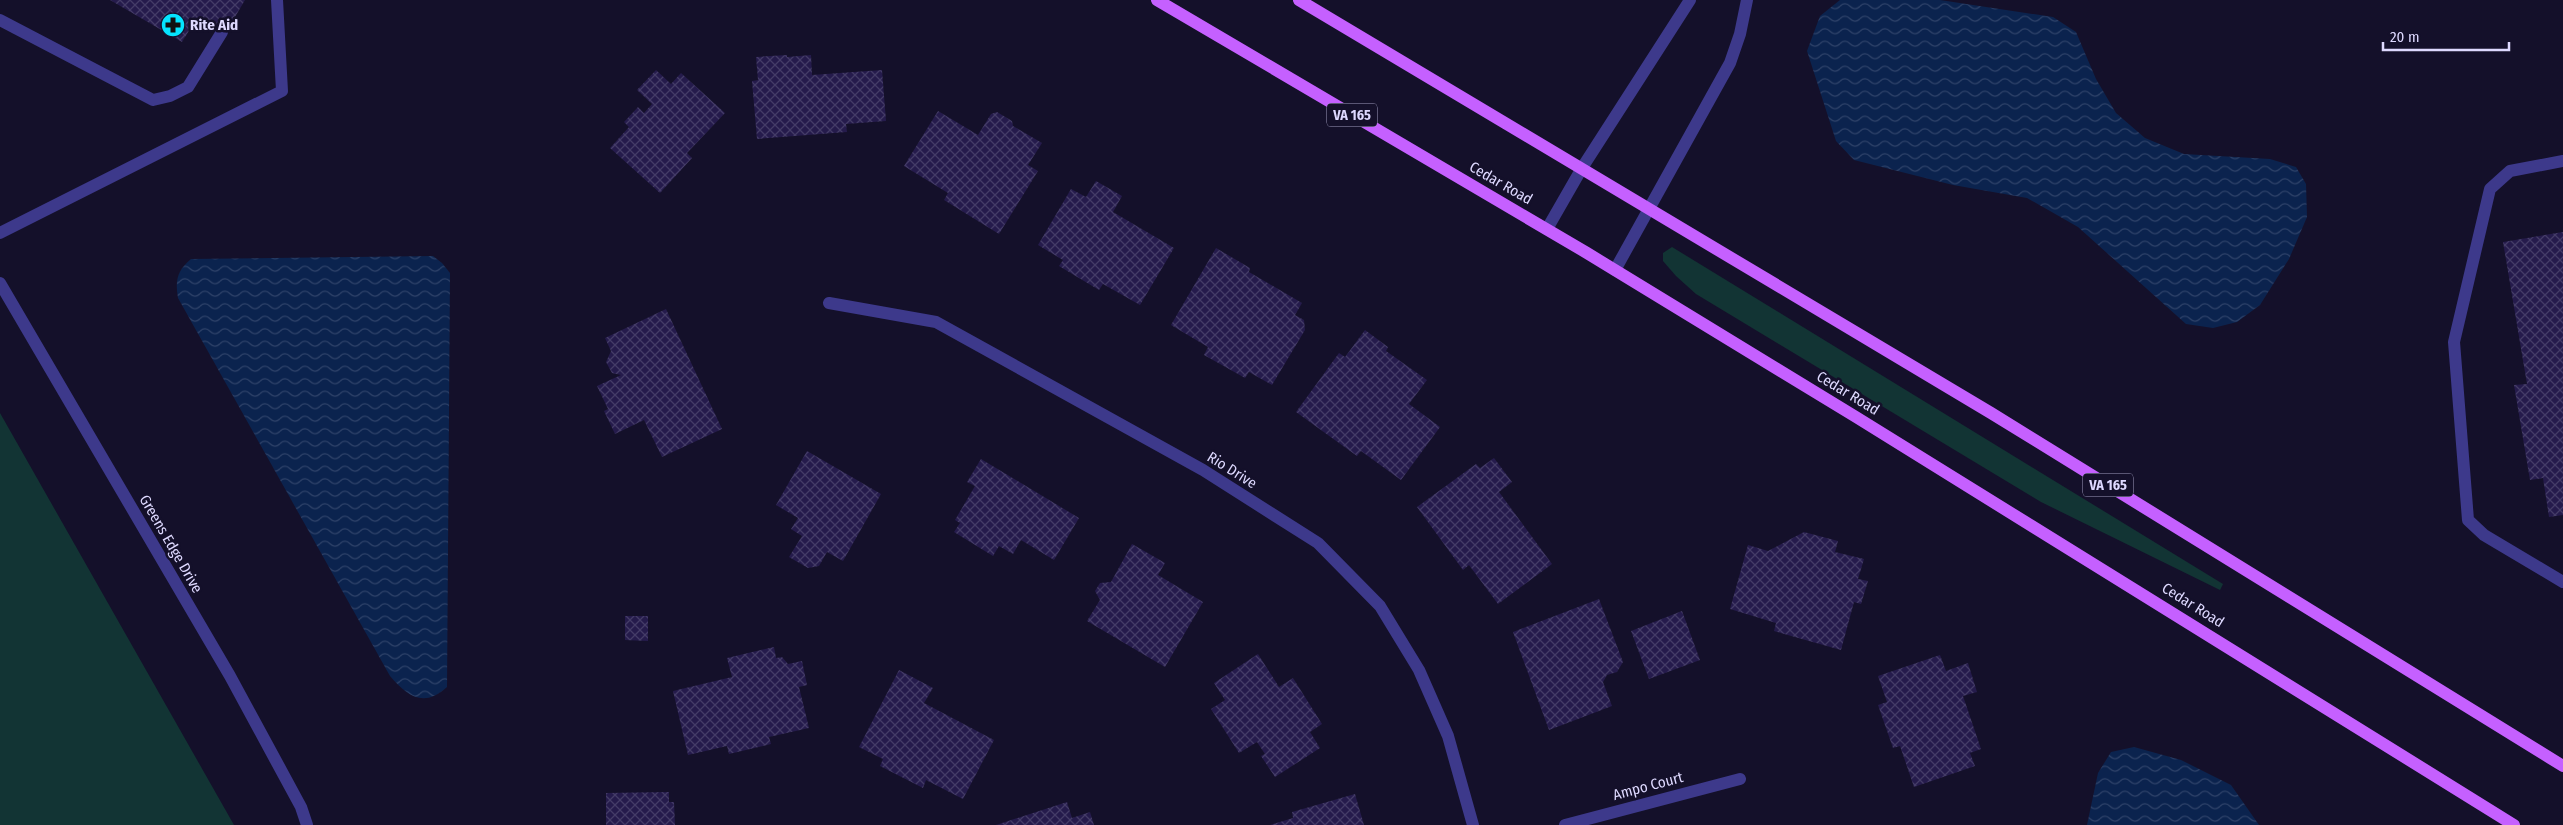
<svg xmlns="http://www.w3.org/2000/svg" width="2563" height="825" font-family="'Fira Sans Condensed',sans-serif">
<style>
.grass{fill:#123434}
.water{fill:url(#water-waves)}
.building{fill:url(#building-cross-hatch)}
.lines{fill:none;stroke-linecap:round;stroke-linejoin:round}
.service{stroke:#3d398b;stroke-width:12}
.minor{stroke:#3d398b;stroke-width:12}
.primary{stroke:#c560ff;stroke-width:12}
.labels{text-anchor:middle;stroke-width:5;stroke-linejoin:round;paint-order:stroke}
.shield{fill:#14102a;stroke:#a19dbf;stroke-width:1}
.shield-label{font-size:14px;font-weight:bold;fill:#ded9ff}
.poi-label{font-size:15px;font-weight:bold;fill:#ded9ff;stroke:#14102a;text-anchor:start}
.street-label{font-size:15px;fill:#ded9ff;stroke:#14102a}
</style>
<defs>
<pattern id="water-waves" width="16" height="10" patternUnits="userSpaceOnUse" patternTransform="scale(1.25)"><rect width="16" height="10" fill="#0b234e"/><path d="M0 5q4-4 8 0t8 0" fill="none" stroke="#2e4269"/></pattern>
<pattern id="building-cross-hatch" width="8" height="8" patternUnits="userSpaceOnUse" patternTransform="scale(1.25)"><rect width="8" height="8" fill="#251b4c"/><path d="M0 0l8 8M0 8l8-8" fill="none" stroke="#443c67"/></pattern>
</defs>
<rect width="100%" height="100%" fill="#14102a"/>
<g class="grass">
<path d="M1672 247 2223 584 2220 590 2041 502 1696 294 1676 276 1663 261V253Z"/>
<path d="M0 413 234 825H0Z"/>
</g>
<g class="water">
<path d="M1840 0H1940L2053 17 2076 32 2096 79 2116 113 2145 138 2184 154 2270 159 2296 167 2306 184 2307 217 2289 259 2260 305 2237 322 2213 328 2186 324 2078 227 2027 198 1953 185 1854 160 1836 141 1807 51 1820 16Z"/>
<path d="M433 256 442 263 450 273 447 687C424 708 408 697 390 676L178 298C175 280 177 271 191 259Z"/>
<path d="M2134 747 2181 760 2231 785 2259 825H2087L2098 773 2111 752Z"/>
</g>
<g class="building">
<path d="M110 0H245L225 34 197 18 182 42Z"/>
<path d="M787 55V57L811 55 812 75 882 70 886 121 846 124 847 132 757 139 752 81 758 80 756 57Z"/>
<path d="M656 70 671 84 681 73 725 113 687 153 692 158 660 193 610 148 629 127 624 122 638 107 644 113 652 104 637 90Z"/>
<path d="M938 111 978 135 991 114 997 112 1012 121 1013 126 1042 143 1028 165 1038 171 999 234 944 200 948 193 904 166Z"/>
<path d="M1096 181 1122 196 1113 212 1174 248 1140 305 1103 284 1099 290 1059 266 1063 260 1038 245 1071 189 1086 197Z"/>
<path d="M2563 232V515L2549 517 2543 478 2530 480 2514 385 2527 384 2503 242Z"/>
<path d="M1216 248 1250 268 1249 272 1302 303 1295 315 1304 320 1305 330 1272 385 1249 372 1245 378 1204 355 1208 347 1171 325Z"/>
<path d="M666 309 722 429 662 457 644 420 615 434 604 411 608 409 597 386 621 375 612 373 606 362 611 351 605 338Z"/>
<path d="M1365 330 1388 347 1386 351 1427 380 1409 404 1440 427 1401 480 1361 451 1357 456 1296 412 1339 353 1345 357Z"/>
<path d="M807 451 881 494 843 561 827 552 819 566 808 568 789 557 802 536 791 529 798 518 776 505Z"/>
<path d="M1494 458 1512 482 1499 492 1552 564 1498 604 1469 565 1463 570 1417 507 1476 464 1480 468Z"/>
<path d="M981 459 1079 518 1054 560 1021 540 1013 554 999 546 993 556 954 532 960 523 955 520 975 486 967 482Z"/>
<path d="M1804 532 1838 541 1835 552 1864 559 1858 579 1868 581 1861 604 1854 602 1841 650 1774 631 1776 623 1730 609 1748 545 1768 551Z"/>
<path d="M1132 544 1165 563 1158 575 1203 602 1165 667 1087 621 1100 600 1095 591 1100 583 1111 582Z"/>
<path d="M1599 599 1623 662 1617 672 1607 675 1603 682 1612 706 1549 730 1513 632Z"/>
<path d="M1682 611 1700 660 1649 679 1631 631Z"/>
<path d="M625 616H648V641L625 640Z"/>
<path d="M774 647 776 658 782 657 788 664 802 661 807 685 799 687 809 728 769 737 771 744 729 754 727 746 688 755 673 691 732 677 727 658Z"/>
<path d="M1258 654 1279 687 1293 678 1322 724 1310 732 1320 748 1275 777 1261 756 1265 754 1257 742 1239 753 1211 709 1225 700 1214 683Z"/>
<path d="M1940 655 1946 671 1968 663 1977 692 1963 696 1981 749 1970 753 1975 766 1914 787 1900 746 1893 748 1878 705 1887 702 1878 676Z"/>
<path d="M899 670 933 688 924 703 994 740 963 799 926 780 923 788 880 766 883 759 859 747Z"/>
<path d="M669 792V802H674L675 825H606V793Z"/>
<path d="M1355 794 1364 825H1270L1293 818 1292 812Z"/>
<path d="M1067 802 1072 818 1090 812 1094 825H996Z"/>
</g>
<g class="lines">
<g class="service">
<path d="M0 20 153 100 170 96 188 87 222 32"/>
<path d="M2563 161 2510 171 2490 189 2454 342 2468 520 2484 535 2563 582"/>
<path d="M1547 229 1582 168 1690 0"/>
<path d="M0 233 282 91 277 0"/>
<path d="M1615 270 1730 63 1740 34 1747 0"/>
</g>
<g class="minor">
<path d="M0 283 230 676 301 807 307 825"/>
<path d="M829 303 936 322 1203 470 1318 543 1380 606 1419 670 1448 736 1473 825"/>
<path d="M1565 825 1740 779"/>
</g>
<g class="primary">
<path d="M1157 0 1587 253 1856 417 2514 825"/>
<path d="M1299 0 1991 413 2563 766"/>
</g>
</g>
<defs>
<g id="pharmacy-disc" transform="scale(1.25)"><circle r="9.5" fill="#05e4ff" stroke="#14102a"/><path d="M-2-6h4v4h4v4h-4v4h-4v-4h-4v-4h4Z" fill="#111"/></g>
</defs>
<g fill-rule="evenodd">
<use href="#pharmacy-disc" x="173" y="25"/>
</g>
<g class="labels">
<g class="shield">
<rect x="1327" y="103.5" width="50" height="23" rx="4"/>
<rect x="2083" y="473.5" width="50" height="23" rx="4"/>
</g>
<g class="shield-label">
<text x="1352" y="120">VA 165</text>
<text x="2108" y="490">VA 165</text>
</g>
<g class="poi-label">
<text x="190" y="30">Rite Aid</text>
</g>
<g class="street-label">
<text transform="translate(1501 183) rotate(30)" y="5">Cedar Road</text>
<text transform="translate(1848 393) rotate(31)" y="5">Cedar Road</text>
<text transform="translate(1232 470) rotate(32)" y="5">Rio Drive</text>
<text transform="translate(171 544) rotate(60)" y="5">Greens Edge Drive</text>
<text transform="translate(2193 605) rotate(32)" y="5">Cedar Road</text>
<text transform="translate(1648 786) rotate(-15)" y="5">Ampo Court</text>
</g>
</g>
<path d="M2383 42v8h126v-8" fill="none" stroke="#ded9ff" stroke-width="2.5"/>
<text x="2390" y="42" font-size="15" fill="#ded9ff" stroke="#14102a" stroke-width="4" paint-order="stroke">20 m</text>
</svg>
